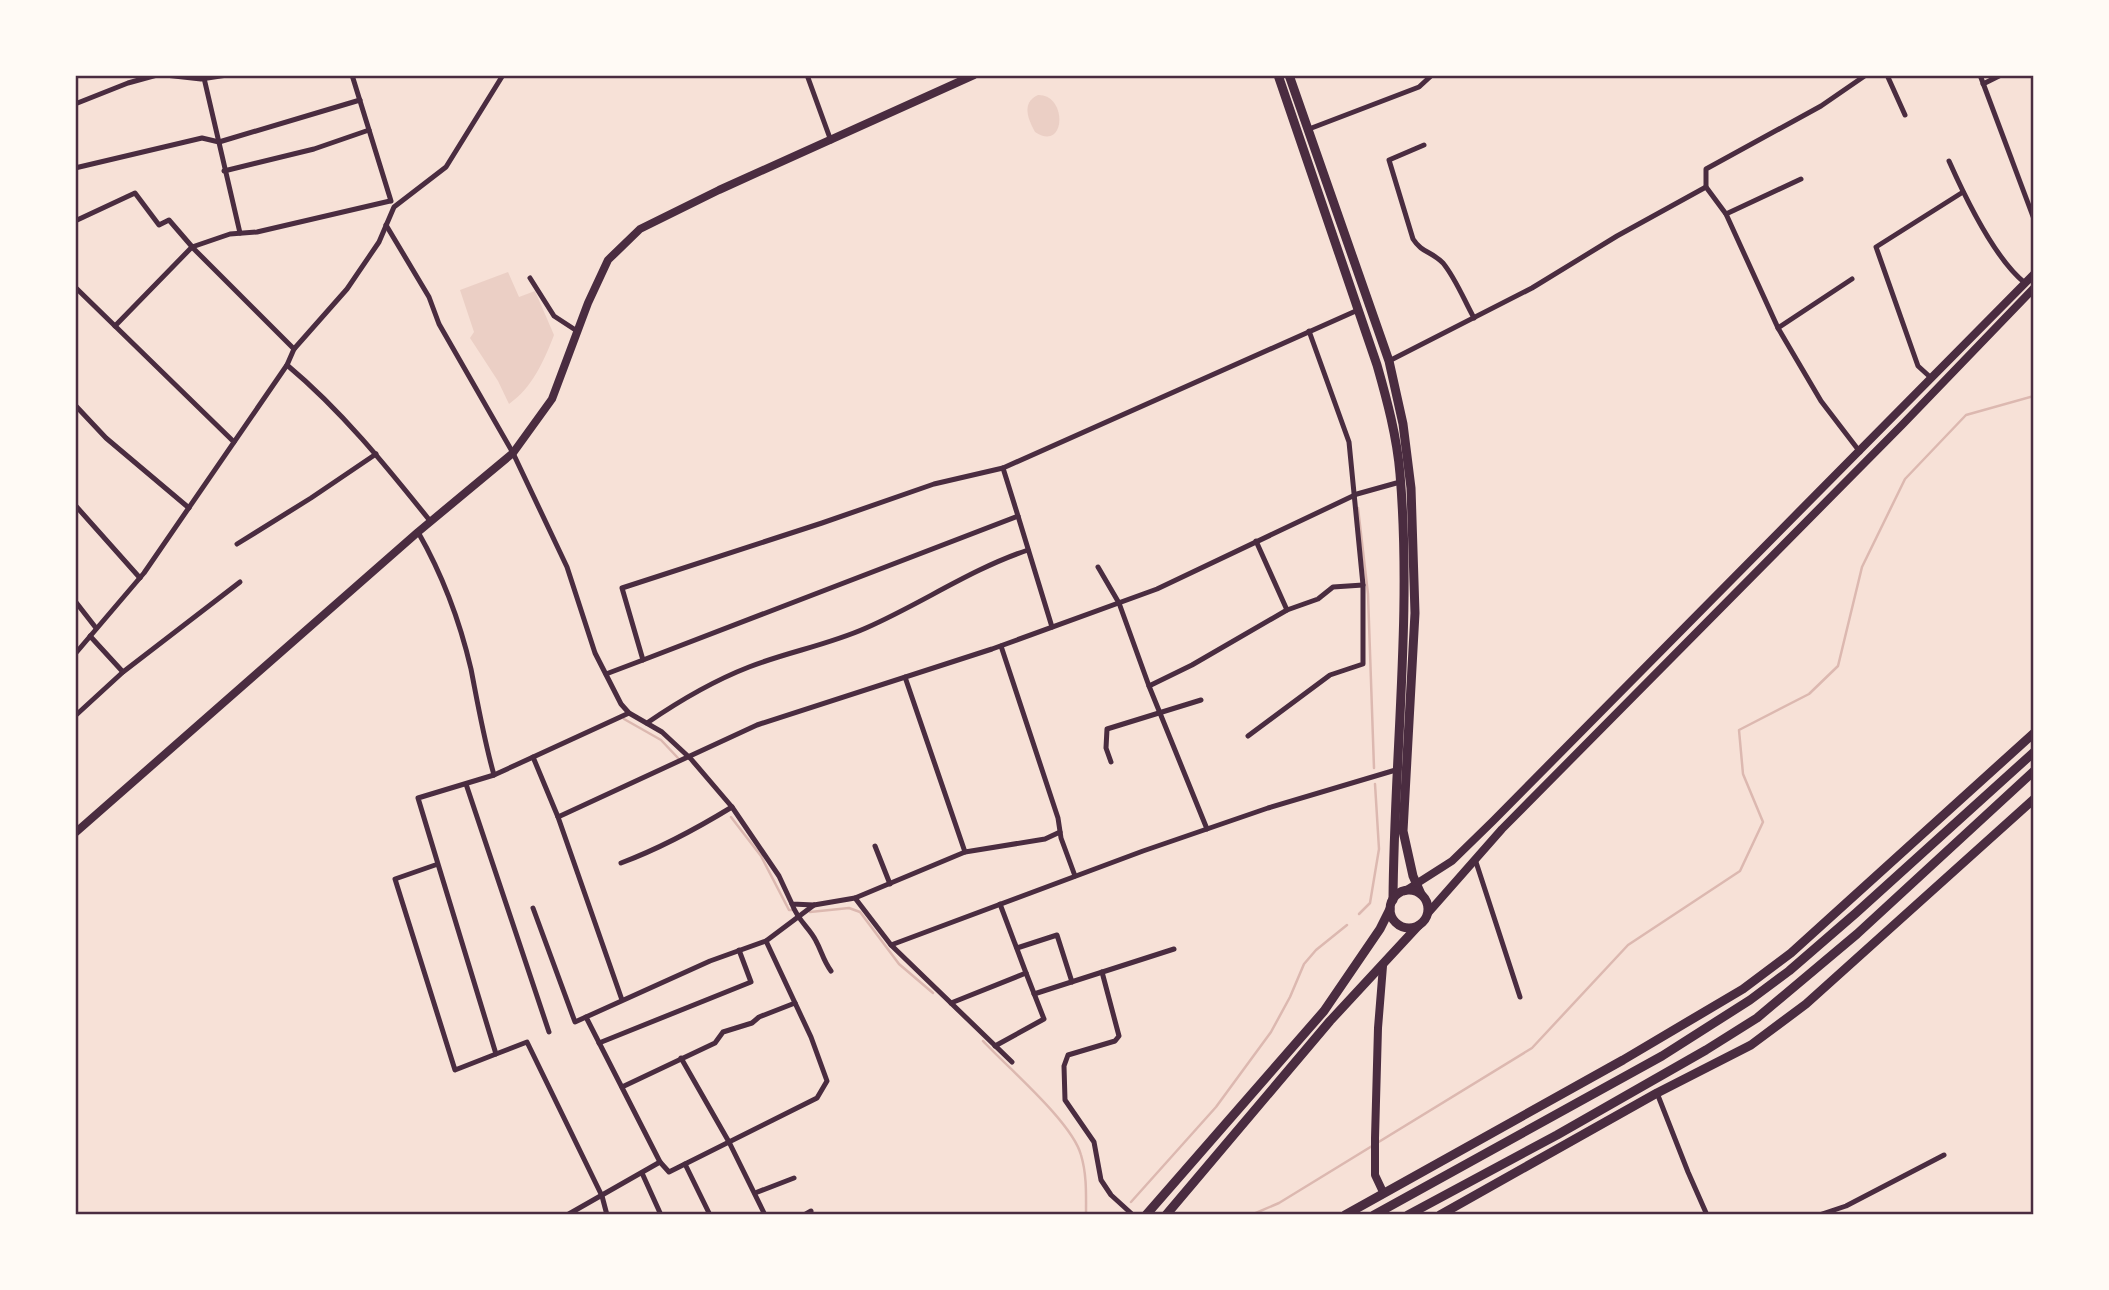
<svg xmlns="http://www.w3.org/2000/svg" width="2109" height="1290" font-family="'Nunito Sans',sans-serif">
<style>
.green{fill:#ebcfc5}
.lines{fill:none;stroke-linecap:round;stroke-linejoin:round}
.stream{stroke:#dcb8b0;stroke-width:2.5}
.minor{stroke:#4a2c40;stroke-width:5}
.primary{stroke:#4a2c40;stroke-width:8}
.trunk{stroke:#4a2c40;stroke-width:9}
.neatline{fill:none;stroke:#4a2c40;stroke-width:2.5}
</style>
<rect width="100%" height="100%" fill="#f7e1d7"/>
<g class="green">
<path d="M1038 95C1068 94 1066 153 1035 132 1028 119 1021 103 1038 95Z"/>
<path d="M508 272 519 297 535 291 554 335C544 361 532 388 509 404L498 381 470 338 474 332 460 290Z"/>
</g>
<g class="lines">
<g class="stream">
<path d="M1358 508 1368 594 1374 768"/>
<path d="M624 719 661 740 678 758"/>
<path d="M731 817 761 856 789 910H792"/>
<path d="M810 912 849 908 860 912 899 964 933 993"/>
<path d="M1359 914 1370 903 1379 849 1375 784"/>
<path d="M983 1041C1008 1068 1072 1122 1081 1155 1087 1175 1086 1195 1086 1215"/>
<path d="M1131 1202 1216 1107 1271 1032 1290 997 1304 964 1316 950 1347 925"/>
<path d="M1119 1215 1120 1214"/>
<path d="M1251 1215 1279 1203 1532 1048 1628 945 1740 871 1763 822 1743 774 1739 730 1809 694 1838 666 1862 567 1905 479 1966 415 2034 396"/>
</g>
<g class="minor">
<path d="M165 75 201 79 227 75"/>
<path d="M352 75 391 201"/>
<path d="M807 75 831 141"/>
<path d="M1887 75 1905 115"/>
<path d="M1980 75 2034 219"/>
<path d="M204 78 240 233"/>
<path d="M1983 84 2001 75"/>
<path d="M75 104 128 83 157 75"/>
<path d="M1309 129 1419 87 1432 75"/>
<path d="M1424 145 1389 160 1413 239C1422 253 1431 251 1443 263 1456 279 1464 300 1474 318"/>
<path d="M1949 161C1965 197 1995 259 2025 283"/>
<path d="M75 168 202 138 219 142 360 100"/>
<path d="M224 171 314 149 369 130"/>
<path d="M1726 214 1801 179"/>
<path d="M75 221 135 193 159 225 169 220 194 249 294 349"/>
<path d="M386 225 429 297 439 324 513 453 567 567 595 653 621 704 629 713 662 732 691 759 732 807 779 876 792 904 814 905 855 898 891 945 1012 1062"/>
<path d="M530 278 554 316 577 331"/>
<path d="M75 287 234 442"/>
<path d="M115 326 192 247 230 234 257 232 390 201"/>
<path d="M1778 328 1852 279"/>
<path d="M1389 361 1532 288 1617 236 1706 187"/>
<path d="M287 365C342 411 386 466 431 522"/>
<path d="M1929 376 1918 366 1876 247 1963 192"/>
<path d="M75 405 106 438 189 508"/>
<path d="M1860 452 1821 401 1778 328 1726 214 1706 187V169L1821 106 1866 75"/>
<path d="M75 505 140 578"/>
<path d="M1018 516 1052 627"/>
<path d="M418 532C442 574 460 622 471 669 478 705 484 740 494 775L418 798 438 864 395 879 455 1070 496 1054 438 864"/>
<path d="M1256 541 1287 610 1318 599 1333 587 1363 585"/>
<path d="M237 544 311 498 376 454"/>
<path d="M1098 567 1119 603 1149 686 1207 829"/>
<path d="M75 601 96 628"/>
<path d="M90 636 123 672"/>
<path d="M1001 646 1058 818 1061 838 1075 876"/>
<path d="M75 654 144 573 287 365 294 349 347 289 379 242 394 207 446 167 503 75"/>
<path d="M643 660 1018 516 1003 468"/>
<path d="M606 674 643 660 622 588 822 523 934 484 1003 468 1358 310"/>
<path d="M1149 686 1192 665 1287 610"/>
<path d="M75 716 123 672 240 582"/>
<path d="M647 723C679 701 713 681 749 667 787 652 828 645 866 628 921 604 971 569 1028 550"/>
<path d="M1248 736 1330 675 1363 664V585L1349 442 1309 331"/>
<path d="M533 757 558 817 622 1000"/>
<path d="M1111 762 1106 748 1107 729 1201 700"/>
<path d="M494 775 629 713"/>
<path d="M466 784 549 1032"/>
<path d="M558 817 757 725 992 649 1157 589 1357 494 1400 482"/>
<path d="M875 846 890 884"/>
<path d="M965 852 1045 839 1060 832"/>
<path d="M1475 859 1520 997"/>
<path d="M621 863C661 848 696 829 732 807"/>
<path d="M855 898 965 852 905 677"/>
<path d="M792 904C798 921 809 927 816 941 822 952 823 960 831 971"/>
<path d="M533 908 575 1022 586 1017"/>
<path d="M891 945 1143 851 1268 808 1399 769"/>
<path d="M1017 948 1057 935 1072 982"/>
<path d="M1102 972 1119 1036 1115 1041 1068 1055 1064 1066 1065 1100 1094 1142 1101 1180 1111 1195 1133 1215"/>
<path d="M1034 994 1174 949"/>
<path d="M951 1003 1026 973 1000 904"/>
<path d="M599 1043 751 982 739 950"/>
<path d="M995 1046 1044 1019 1026 973"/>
<path d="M496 1054 527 1042 602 1196 607 1215"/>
<path d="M681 1058 729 1142 765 1215"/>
<path d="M622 1087 715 1043 723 1032 752 1023 759 1017 795 1003"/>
<path d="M1657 1093 1688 1172 1707 1215"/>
<path d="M660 1162 586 1017 710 961 766 941 814 905"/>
<path d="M685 1164 710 1215"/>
<path d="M642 1173 661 1215"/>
<path d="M755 1193 794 1178"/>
<path d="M567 1215 660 1162 669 1172 817 1098 827 1081 811 1037 766 941"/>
<path d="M804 1215 811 1211"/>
<path d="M1819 1215 1846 1206 1944 1155"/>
</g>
<g class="primary">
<path d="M75 833 418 532 513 453 552 399 588 303 608 260 640 229 719 190 974 75"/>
<path d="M1405 891 1452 861 1493 821 2034 274"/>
<path d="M1428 913 1502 829 1903 424 2034 288"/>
<path d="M1383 966 1378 1028 1375 1138V1175L1383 1192"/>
</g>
<g class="trunk">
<path d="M1278 75 1377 365C1387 400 1397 437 1400 474 1412 616 1394 758 1393 900"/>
<path d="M1289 75 1389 361 1403 424 1411 488 1415 613 1403 831 1413 876 1421 894"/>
<circle cx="1409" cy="909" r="19"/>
<path d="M1146 1215 1324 1011 1380 929 1390 909"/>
<path d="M1166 1215 1330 1021 1418 926"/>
<path d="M1345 1215 1623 1060 1743 989 1791 953 2034 733"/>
<path d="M1374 1215 1662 1056 1750 1000 1789 971 1856 913 2034 752"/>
<path d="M1408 1215 1557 1135 1706 1050 1757 1018 1857 934 2034 771"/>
<path d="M1440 1215 1657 1093 1751 1045 1806 1004 2034 799"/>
</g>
</g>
<rect width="2109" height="1290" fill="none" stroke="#fffaf5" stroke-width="154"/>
<rect x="77" y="77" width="1955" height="1136" class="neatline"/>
</svg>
